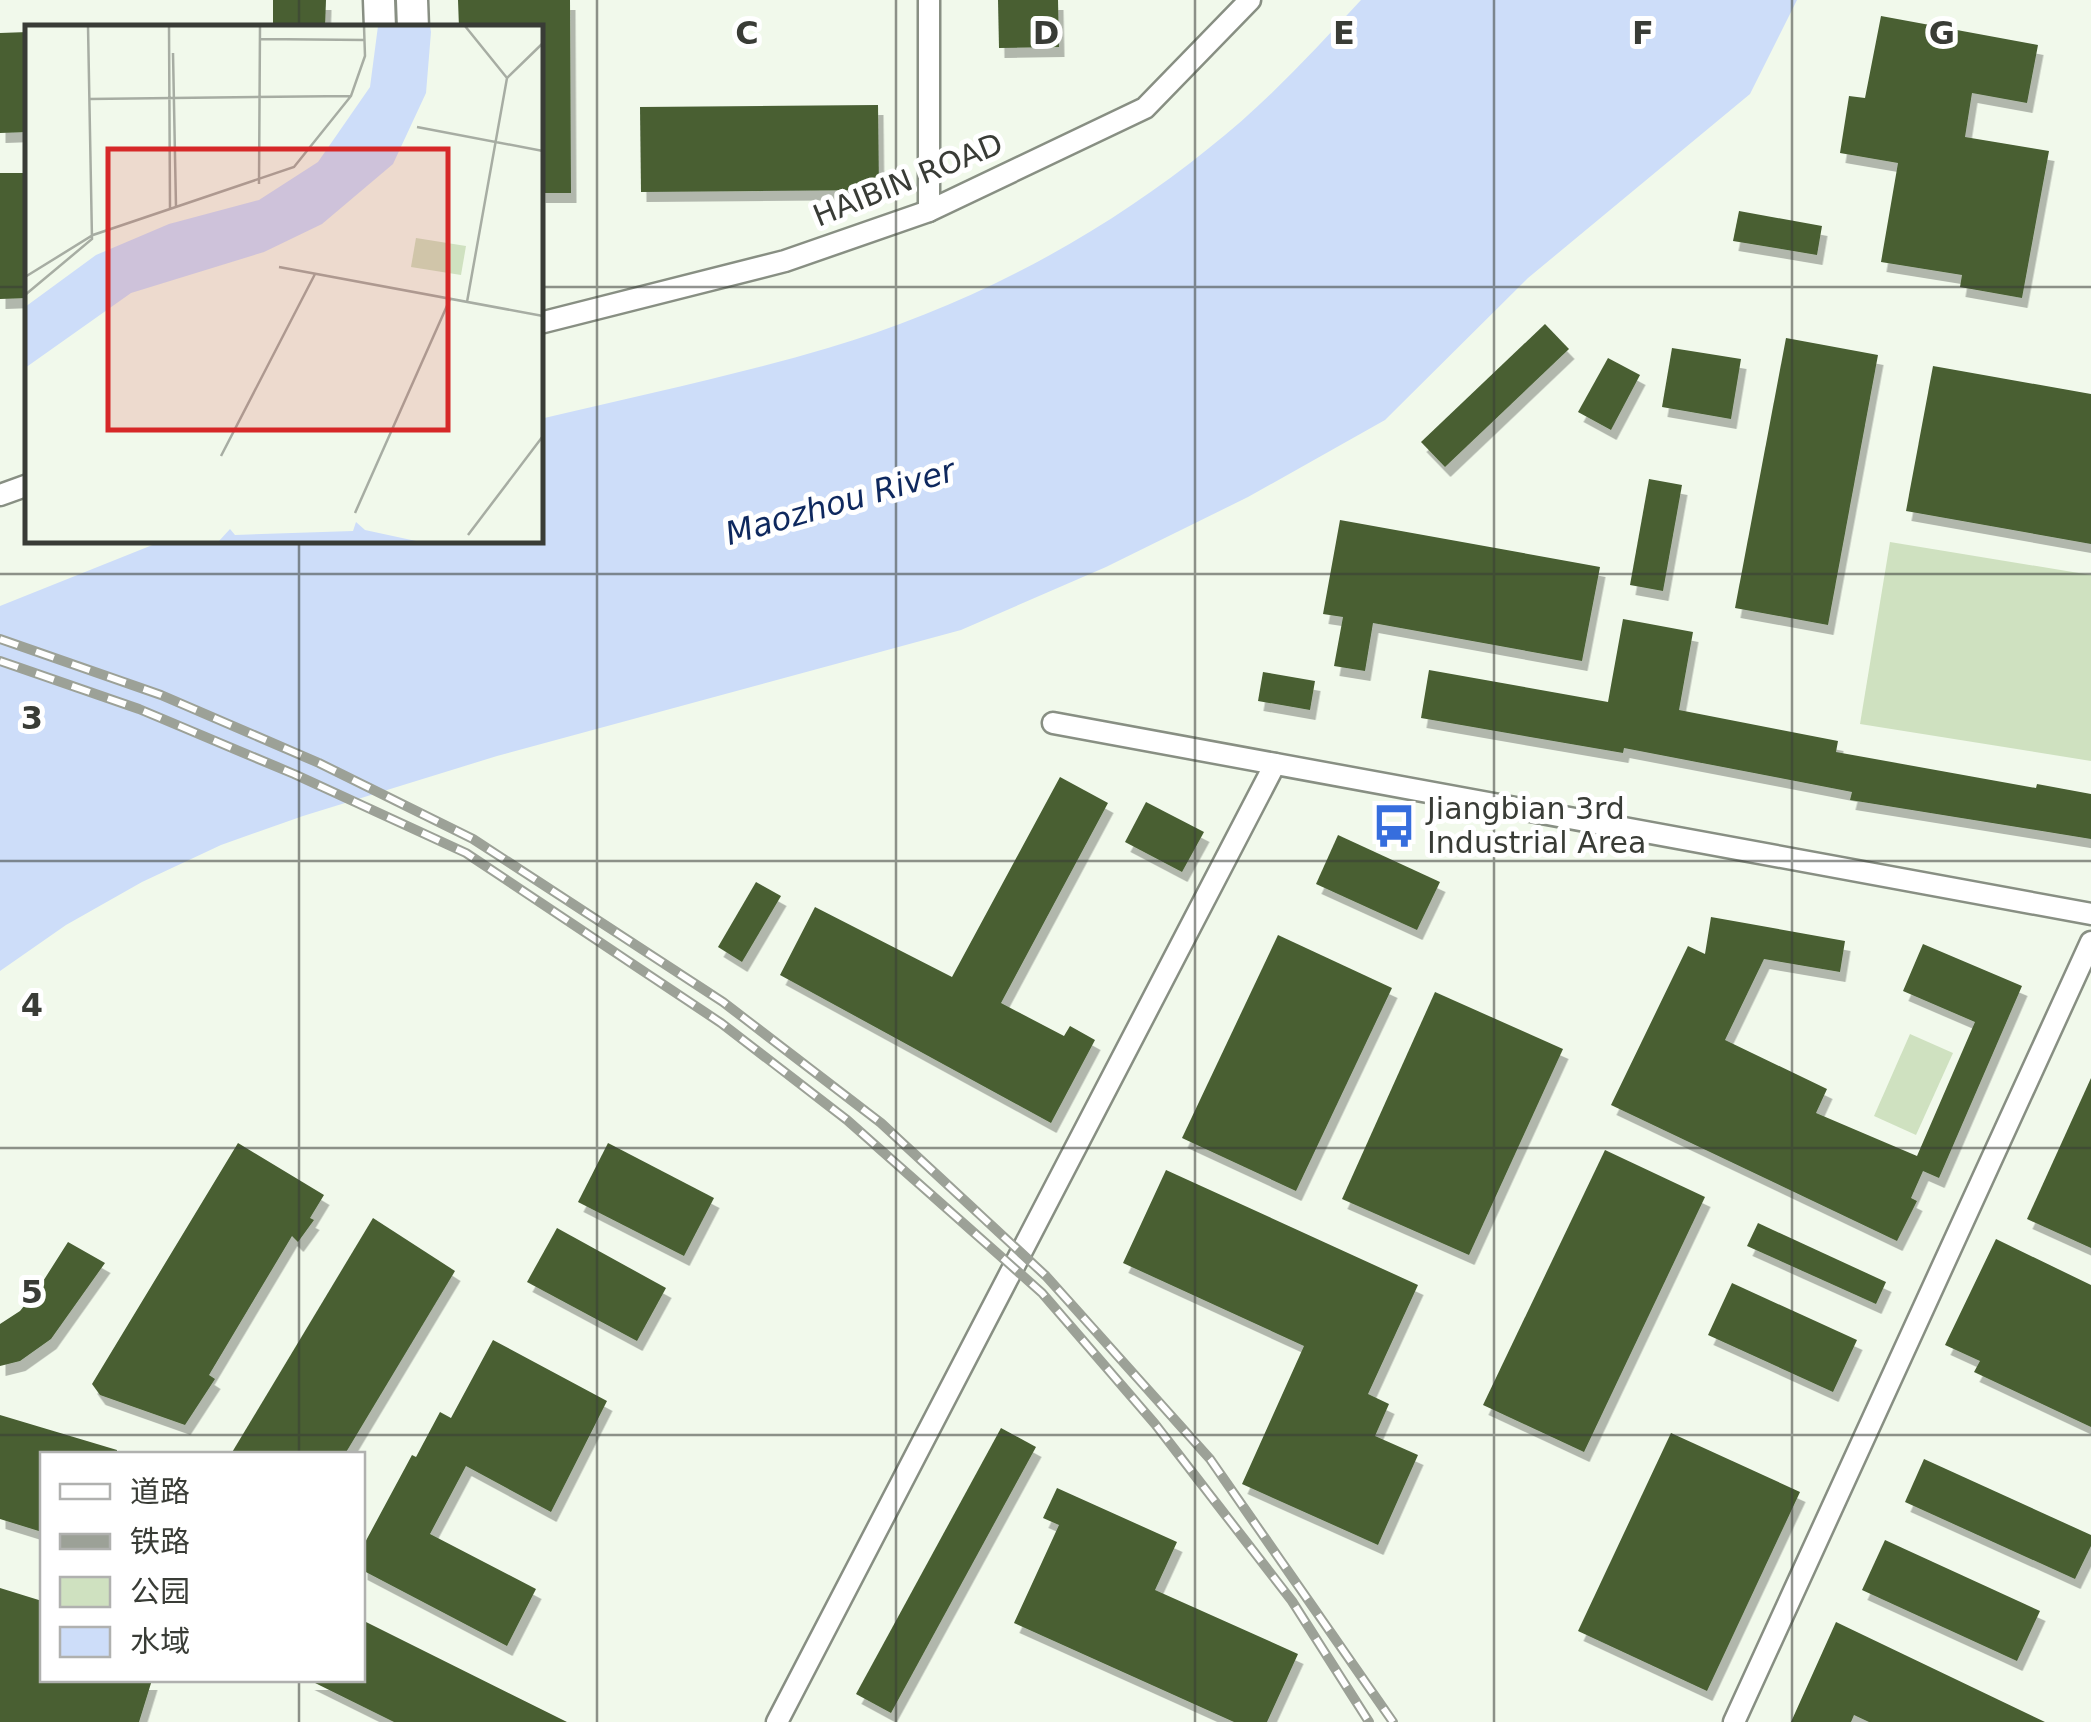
<svg xmlns="http://www.w3.org/2000/svg" width="2091" height="1722" font-family="'DejaVu Sans','Noto Sans SC',sans-serif">
<style>
.green{fill:#cfe1c0}
.water{fill:#cdddf9}
.building{fill:#485e33;filter:url(#shadow)}
.lines{fill:none;stroke-linecap:round;stroke-linejoin:round}
.street-casing{stroke:#888f83;stroke-width:25}
.secondary-casing{stroke:#888f83;stroke-width:35}
.street{stroke:#fff;stroke-width:20}
.secondary{stroke:#fff;stroke-width:30}
.rail-casing{stroke:#9ca197;stroke-width:10}
.rail{stroke:#fff;stroke-width:6;stroke-dasharray:19;stroke-linecap:butt}
.grid{fill:none;stroke:#393c36;stroke-width:2.5;stroke-opacity:0.55}
.labels{text-anchor:middle;stroke-width:10;stroke-linejoin:round;paint-order:stroke}
.street-label{font-size:30px;fill:#393c36;stroke:#fff}
.poi-label{font-size:30px;fill:#393c36;stroke:#fff;text-anchor:start}
.water-label{font-size:32px;font-style:italic;fill:#0e285e;stroke:#fff}
.inset-road{fill:none;stroke:#a7ada3;stroke-width:2.5}
.view{fill:#d62828;fill-opacity:0.15;stroke:#d62828;stroke-width:5}
.inset-edge{fill:none;stroke:#393c36;stroke-width:5}
.grid-label{font-size:32px;text-anchor:middle;font-weight:bold;fill:#393c36;stroke:#fff;stroke-width:10;stroke-linejoin:round;paint-order:stroke}
</style>
<defs>
<filter id="shadow"><feDropShadow dx="5.5" dy="10" stdDeviation="0" flood-color="#0004"/></filter>
</defs>
<rect width="100%" height="100%" fill="#f1f9eb"/>
<g class="green">
<path d="M1890 542 2091 575V761L1860 724Z"/>
<path d="M1910 1034 1953 1053 1916 1135 1874 1116Z"/>
</g>
<path class="water" d="M1361 0H1797L1750 94 1528 278 1385 420 1248 497 1106 567 961 630 497 756 303 816 221 845 142 882 66 925 0 971V606L165 540H540V419C636 396 733 376 828 348 965 308 1098 238 1209 148 1265 104 1313 52 1361 0Z"/>
<g class="building">
<path d="M273 0H326L325 28H273Z"/>
<path d="M458 0H570L571 193H540V28H459Z"/>
<path d="M998 0H1058L1059 47 999 48Z"/>
<path d="M1881 16 2038 45 2027 103 1972 93 1965 137 2049 151 2022 298 1960 287 1962 275 1881 262 1898 163 1840 153 1849 96 1865 98Z"/>
<path d="M28 32V132L0 133V33Z"/>
<path d="M878 105 879 190 641 192 640 107Z"/>
<path d="M0 173H28V298L0 299Z"/>
<path d="M1739 211 1822 226 1817 255 1733 241Z"/>
<path d="M1545 324 1569 349 1445 467 1421 442Z"/>
<path d="M1786 338 1878 355 1828 625 1735 608Z"/>
<path d="M1672 348 1741 359 1731 419 1662 407Z"/>
<path d="M1608 358 1640 375 1611 430 1578 412Z"/>
<path d="M1933 366 2091 394V544L1906 511Z"/>
<path d="M1649 479 1682 485 1663 591 1630 585Z"/>
<path d="M1340 520 1600 567 1582 661 1373 623 1365 671 1334 666 1343 617 1323 614Z"/>
<path d="M1623 619 1693 632 1679 710 1838 741 1836 752 2036 788 2037 784 2091 794V839L1850 800 1852 792 1624 748 1623 753 1421 718 1429 670 1608 702Z"/>
<path d="M1263 672 1315 681 1310 710 1258 701Z"/>
<path d="M1060 777 1108 803 1001 1003 1064 1036 1070 1026 1095 1040 1051 1123 780 975 815 907 952 977Z"/>
<path d="M1146 802 1204 832 1182 872 1125 842Z"/>
<path d="M1338 835 1440 882 1417 930 1316 884Z"/>
<path d="M756 882 781 896 742 962 718 947Z"/>
<path d="M1711 917 1845 941 1840 972 1764 959 1725 1040 1827 1089 1816 1113 1917 1156 1975 1022 1903 991 1923 944 2022 986 1939 1178 1923 1171 1911 1198 1917 1201 1897 1241 1611 1105 1688 946 1705 954Z"/>
<path d="M1278 935 1392 988 1296 1191 1182 1138Z"/>
<path d="M1435 992 1563 1049 1469 1255 1342 1199Z"/>
<path d="M2091 1078V1248L2027 1219Z"/>
<path d="M238 1143 324 1195 310 1218 314 1220 298 1242 292 1236 209 1375 215 1379 185 1425 100 1395 92 1384Z"/>
<path d="M608 1143 714 1198 684 1256 578 1202Z"/>
<path d="M1605 1150 1705 1197 1584 1452 1483 1405Z"/>
<path d="M1166 1170 1418 1285 1368 1394 1389 1404 1375 1436 1418 1455 1378 1545 1242 1484 1304 1346 1123 1263Z"/>
<path d="M373 1218 455 1271 345 1454H231Z"/>
<path d="M1758 1223 1886 1282 1876 1304 1747 1246Z"/>
<path d="M557 1228 666 1288 637 1341 527 1282Z"/>
<path d="M1996 1239 2091 1285V1427L1974 1372 1980 1361 1945 1345Z"/>
<path d="M68 1242 105 1263 51 1339 20 1361 0 1366V1324L20 1311 40 1286Z"/>
<path d="M1732 1283 1857 1340 1833 1392 1708 1335Z"/>
<path d="M493 1340 607 1401 551 1512 466 1466 430 1534 536 1589 507 1646 362 1570V1548L412 1455 416 1457 440 1412 451 1418Z"/>
<path d="M0 1415 117 1450V1454H42V1532L0 1519Z"/>
<path d="M1001 1428 1036 1447 891 1713 856 1694Z"/>
<path d="M1671 1433 1800 1492 1707 1691 1578 1631Z"/>
<path d="M1924 1459 2091 1535V1546L2075 1579 1905 1502Z"/>
<path d="M1057 1488 1177 1542 1155 1590 1298 1654 1267 1722H1234L1014 1623 1059 1525 1043 1518Z"/>
<path d="M1885 1540 2040 1611 2017 1661 1862 1590Z"/>
<path d="M0 1588 42 1601V1680H152L139 1722H0Z"/>
<path d="M362 1620 567 1722H394L309 1680H362Z"/>
<path d="M1836 1622 2045 1722H1869L1854 1715 1851 1722H1791Z"/>
</g>
<g class="lines">
<g class="street-casing">
<g id="street">
<path d="M929 211V0"/>
<path d="M540 323 785 261 929 211 1145 108 1250 0"/>
<path d="M0 495 28 485"/>
<path d="M1053 723 2091 914"/>
<path d="M777 1722 1275 764"/>
<path d="M1734 1722 2091 942"/>
</g>
</g>
<g class="secondary-casing">
<g id="secondary">
<path d="M379 0 380 28"/>
<path d="M412 0 413 28"/>
</g>
</g>
<use href="#street" class="street"/>
<use href="#secondary" class="secondary"/>
<g class="rail-casing">
<g id="rail">
<path d="M0 639 161 695 319 763 473 839 723 1002 881 1123 1046 1276 1210 1459 1393 1722"/>
<path d="M0 661 139 709 294 774 466 853 721 1023 847 1120 1042 1293 1155 1424 1292 1601 1369 1722"/>
</g>
</g>
<use href="#rail" class="rail"/>
</g>
<path class="grid" d="M299 0V28M597 0V1722M896 0V1722M1195 0V1722M1494 0V1722M1792 0V1722M0 287H28M540 287H2091M299 540V1454M0 574H2091M0 861H2091M0 1148H2091M0 1435H2091M299 1680V1722"/>
<defs>
<g id="bus-bare" transform="scale(3.45)"><path d="M-5-6H5V4H4V6H2V4H-2V6H-4V4H-5ZM-3.5-4V0h7V-4ZM-3.5 1.2v1.5H-2V1.2ZM2 1.2v1.5H3.5V1.2Z" fill="#366edd" stroke="#fff" stroke-width="2.5" paint-order="stroke"/></g>
</defs>
<g fill-rule="evenodd">
<use href="#bus-bare" x="1394" y="826"/>
</g>
<g class="labels">
<g class="street-label">
<text transform="translate(908 180) rotate(-22)" y="10">HAIBIN ROAD</text>
</g>
<g class="poi-label">
<text x="1427" y="819">Jiangbian 3rd<tspan x="1427" dy="34">Industrial Area</tspan></text>
</g>
<g class="water-label">
<text transform="translate(840 502) rotate(-16)" y="11">Maozhou River</text>
</g>
</g>
<g transform="translate(25 25)">
<rect width="518" height="518" fill="#f1f9eb"/>
<path d="M391 213 441 221 436 250 386 242Z" fill="#cfe1c0"/>
<path d="M353 1H405L406 7 401 68 368 139 297 199 239 227 106 268 0 343V282L71 230 144 199 234 175 293 137 345 62ZM331 497 340 505 391 516H194L205 504 210 510 328 506Z" fill="#cdddf9"/>
<path class="inset-road" d="M144 1 145 184M440 1 482 53M235 14 340 15M148 28 151 182M64 74 326 71M392 102 518 126M234 159 235 1M254 242 518 291M0 252 68 210 269 142 326 71 340 31 339 1M0 270 67 214 63 1M442 277 482 53 518 18M196 431 290 249M330 488 425 274M443 510 518 411"/>
<path class="view" d="M83 124H423V405H83Z"/>
<rect width="518" height="518" class="inset-edge"/>
</g>
<g class="grid-label">
<text x="747" y="44">C</text>
<text x="1046" y="44">D</text>
<text x="1344" y="44">E</text>
<text x="1643" y="44">F</text>
<text x="1942" y="44">G</text>
<text x="32" y="729">3</text>
<text x="32" y="1016">4</text>
<text x="32" y="1303">5</text>
</g>
<rect x="40" y="1452" width="325" height="230" fill="#ffffff" stroke="#b0b1af" stroke-width="2.5"/>
<rect x="60" y="1484" width="50" height="15" fill="#ffffff" stroke="#b0b1af" stroke-width="2.5"/>
<text x="130" y="1502" font-size="30" fill="#393c36">道路</text>
<rect x="60" y="1534" width="50" height="15" fill="#9ca197" stroke="#b0b1af" stroke-width="2.5"/>
<text x="130" y="1552" font-size="30" fill="#393c36">铁路</text>
<rect x="60" y="1577" width="50" height="30" fill="#cfe1c0" stroke="#b0b1af" stroke-width="2.5"/>
<text x="130" y="1602" font-size="30" fill="#393c36">公园</text>
<rect x="60" y="1627" width="50" height="30" fill="#cdddf9" stroke="#b0b1af" stroke-width="2.5"/>
<text x="130" y="1652" font-size="30" fill="#393c36">水域</text>
</svg>
